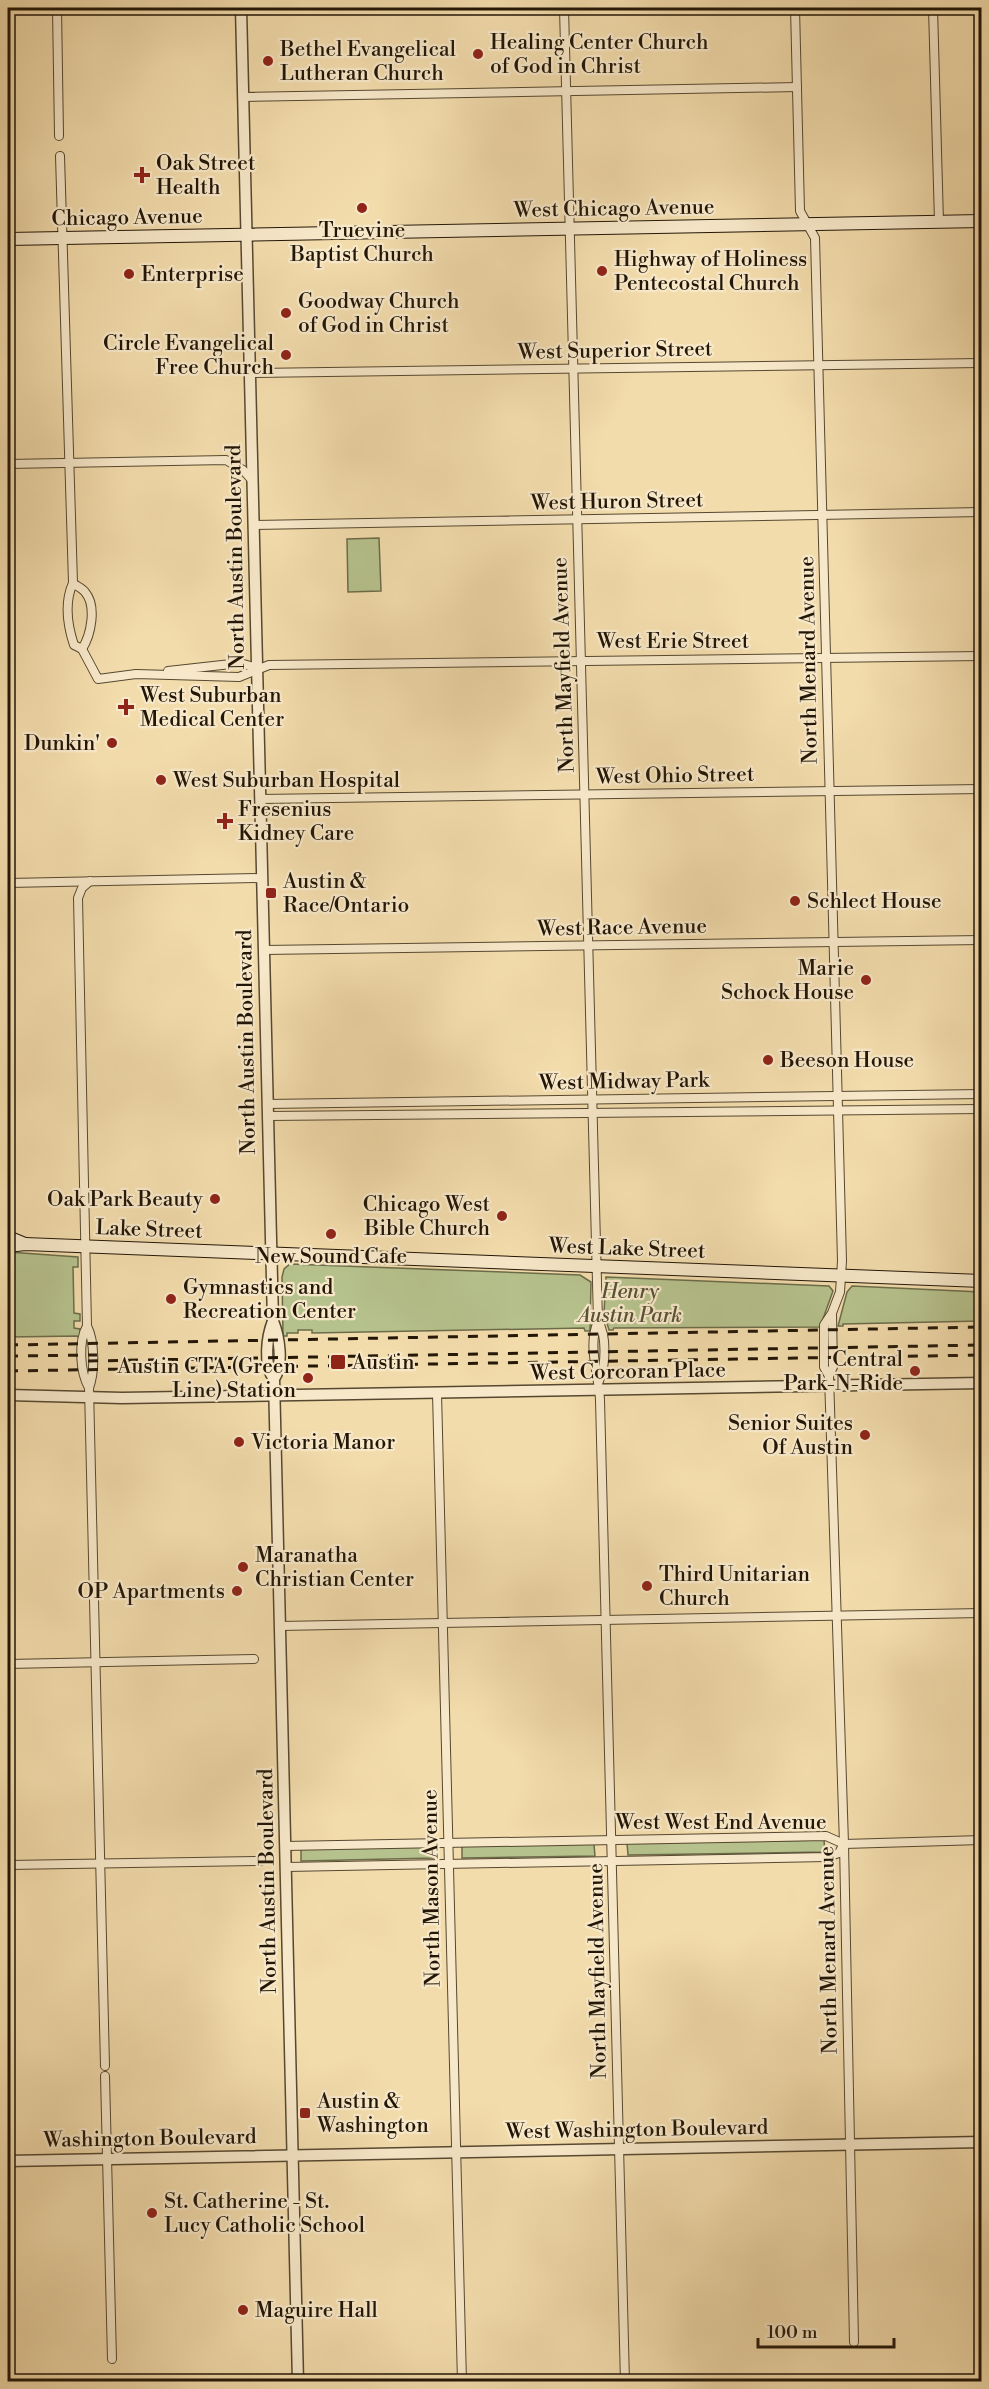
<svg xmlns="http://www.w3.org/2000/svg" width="989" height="2389" font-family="'Libre Bodoni',serif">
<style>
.green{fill:#b6c28d;stroke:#6c6c4a;stroke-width:1.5}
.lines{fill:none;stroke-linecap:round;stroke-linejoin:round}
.minor-casing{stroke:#564830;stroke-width:10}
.tertiary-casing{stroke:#564830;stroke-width:13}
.secondary-casing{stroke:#221607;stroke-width:14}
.minor{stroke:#f7e8c9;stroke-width:8}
.tertiary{stroke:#f7e8c9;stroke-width:10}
.secondary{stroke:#f7e8c9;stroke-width:12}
.rail{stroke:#221607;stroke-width:3;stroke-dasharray:10 10;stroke-linecap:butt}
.poi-dot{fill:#8f2418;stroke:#f7e8c9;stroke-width:2}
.labels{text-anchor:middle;stroke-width:4.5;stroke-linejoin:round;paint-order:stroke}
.poi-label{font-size:21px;fill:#221607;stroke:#f7e8c9;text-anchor:start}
.street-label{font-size:21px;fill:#221607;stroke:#f7e8c9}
.park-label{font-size:21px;font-style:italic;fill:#565236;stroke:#f7e8c9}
</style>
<rect width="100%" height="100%" fill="#f3dcac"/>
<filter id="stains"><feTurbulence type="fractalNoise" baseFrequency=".00333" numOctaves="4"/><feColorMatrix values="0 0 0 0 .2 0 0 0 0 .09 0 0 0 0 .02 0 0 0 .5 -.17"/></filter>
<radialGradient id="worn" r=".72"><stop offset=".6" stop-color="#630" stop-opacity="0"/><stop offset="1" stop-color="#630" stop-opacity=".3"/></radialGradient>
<g class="green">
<path d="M379 538 381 591 348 592 347 539Z"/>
<path d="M8 1252 78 1257V1267H73L74 1313 80 1314V1321H74V1328L80 1329V1339L77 1336 8 1337Z"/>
<path d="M290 1264 580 1275 591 1282 590 1331H585L584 1328 312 1333V1330H298V1333H287V1336H283L282 1277 284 1269Z"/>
<path d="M606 1277 829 1286 833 1291 820 1327 614 1328 613 1330H609L604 1313Z"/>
<path d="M852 1286 981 1292V1321L843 1324V1326H838L847 1292Z"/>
<path d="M824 1840 825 1852 628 1855 627 1843Z"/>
<path d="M594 1844 595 1856 462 1858V1846Z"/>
<path d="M434 1846V1858L301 1861V1849Z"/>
</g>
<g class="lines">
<g class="minor-casing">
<g id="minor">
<path d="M57 8 59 136"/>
<path d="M564 8 598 1321C587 1346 599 1375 600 1400L625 2382"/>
<path d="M795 8 800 211 815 238 842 1261 840 1292 832 1313 824 1325V1367L829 1376"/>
<path d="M933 8 939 222"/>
<path d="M243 97 797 87"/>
<path d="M60 156 73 583C64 603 67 624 74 645L82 649C91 635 97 606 85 592 82 588 76 586 73 583"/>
<path d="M250 373 982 363"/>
<path d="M8 464 226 460 243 470 252 480"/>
<path d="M254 525 982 512"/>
<path d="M82 649 98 679 136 674 239 677 269 665 982 656"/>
<path d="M168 671 240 663 257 668"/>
<path d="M260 799 982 789"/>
<path d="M90 881 82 888 78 898 87 1326C95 1342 95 1371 89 1388L105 2066"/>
<path d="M8 883 262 878"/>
<path d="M264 950 982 940"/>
<path d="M267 1104 982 1094"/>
<path d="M268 1116 982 1109"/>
<path d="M832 1315 833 1367 829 1376 844 1844 854 2342"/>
<path d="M598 1321C607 1336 606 1365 599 1381"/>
<path d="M87 1326C78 1342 80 1372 89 1388"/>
<path d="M437 1393 462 2382"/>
<path d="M280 1626 982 1613"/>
<path d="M8 1664 254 1659"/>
<path d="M844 1844 982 1840"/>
<path d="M285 1846 826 1836 844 1844"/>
<path d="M8 1865 261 1861"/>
<path d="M286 1867 827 1857 839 1853 843 1845"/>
<path d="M105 2076 112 2359"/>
</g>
</g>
<g class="tertiary-casing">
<g id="tertiary">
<path d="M241 8 273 1321C279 1336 284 1364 274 1379L298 2382"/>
<path d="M273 1321C267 1336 263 1365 274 1379"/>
<path d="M8 1395 122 1398 982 1383"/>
<path d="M8 2161 982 2142"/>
</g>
</g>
<g class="secondary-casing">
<g id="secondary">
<path d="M8 239 982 221"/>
<path d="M8 1237 25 1244"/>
<path d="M8 1246 25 1244 982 1281"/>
</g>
</g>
<use href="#minor" class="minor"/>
<use href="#tertiary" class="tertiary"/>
<use href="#secondary" class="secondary"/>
<g class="rail">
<path d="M8 1345 982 1327"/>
<path d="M8 1356 97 1355"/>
<path d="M88 1361 982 1345"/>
<path d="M8 1371 982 1355"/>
</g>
</g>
<g class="poi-dot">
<circle cx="478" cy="54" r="6"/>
<circle cx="268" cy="61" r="6"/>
<path d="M139 166h6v6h6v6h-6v6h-6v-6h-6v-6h6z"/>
<circle cx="362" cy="208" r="6"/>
<circle cx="602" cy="271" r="6"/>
<circle cx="129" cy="274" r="6"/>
<circle cx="286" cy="313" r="6"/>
<circle cx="286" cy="355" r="6"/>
<path d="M123 698h6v6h6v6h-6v6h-6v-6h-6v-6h6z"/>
<circle cx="112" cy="743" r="6"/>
<circle cx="161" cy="780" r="6"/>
<path d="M222 812h6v6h6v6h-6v6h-6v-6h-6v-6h6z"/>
<rect x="265" y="887" width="12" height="12" rx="3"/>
<circle cx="795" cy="901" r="6"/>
<circle cx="866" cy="980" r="6"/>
<circle cx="768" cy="1060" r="6"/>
<circle cx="215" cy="1199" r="6"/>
<circle cx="502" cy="1216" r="6"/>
<circle cx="331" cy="1234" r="6"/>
<circle cx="171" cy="1299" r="6"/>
<rect x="330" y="1354" width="16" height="16" rx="3"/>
<circle cx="915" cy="1371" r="6"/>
<circle cx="308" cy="1378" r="6"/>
<circle cx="865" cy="1435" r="6"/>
<circle cx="239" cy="1442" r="6"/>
<circle cx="243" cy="1567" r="6"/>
<circle cx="647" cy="1586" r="6"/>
<circle cx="237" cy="1591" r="6"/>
<rect x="299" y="2107" width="12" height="12" rx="3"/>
<circle cx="152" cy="2213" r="6"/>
<circle cx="243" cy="2310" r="6"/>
</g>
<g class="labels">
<g class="poi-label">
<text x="490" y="49">Healing Center Church<tspan x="490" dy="24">of God in Christ</tspan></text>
<text x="280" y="56">Bethel Evangelical<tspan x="280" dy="24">Lutheran Church</tspan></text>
<text x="156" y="170">Oak Street<tspan x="156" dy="24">Health</tspan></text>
<text x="362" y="237" text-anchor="middle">Truevine<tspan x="362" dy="24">Baptist Church</tspan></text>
<text x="614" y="266">Highway of Holiness<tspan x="614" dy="24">Pentecostal Church</tspan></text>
<text x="141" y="281">Enterprise</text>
<text x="298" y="308">Goodway Church<tspan x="298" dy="24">of God in Christ</tspan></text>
<text x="274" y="350" text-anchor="end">Circle Evangelical<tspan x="274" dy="24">Free Church</tspan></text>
<text x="140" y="702">West Suburban<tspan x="140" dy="24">Medical Center</tspan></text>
<text x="100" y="750" text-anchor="end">Dunkin'</text>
<text x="173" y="787">West Suburban Hospital</text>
<text x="238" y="816">Fresenius<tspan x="238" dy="24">Kidney Care</tspan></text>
<text x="283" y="888">Austin &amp;<tspan x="283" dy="24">Race/Ontario</tspan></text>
<text x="807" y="908">Schlect House</text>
<text x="854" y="975" text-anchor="end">Marie<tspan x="854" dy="24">Schock House</tspan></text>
<text x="780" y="1067">Beeson House</text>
<text x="203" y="1206" text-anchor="end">Oak Park Beauty</text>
<text x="490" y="1211" text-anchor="end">Chicago West<tspan x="490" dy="24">Bible Church</tspan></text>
<text x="331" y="1263" text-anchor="middle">New Sound Cafe</text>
<text x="183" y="1294">Gymnastics and<tspan x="183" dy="24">Recreation Center</tspan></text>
<text x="903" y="1366" text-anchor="end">Central<tspan x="903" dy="24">Park-N-Ride</tspan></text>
<text x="352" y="1369">Austin</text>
<text x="296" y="1373" text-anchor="end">Austin CTA (Green<tspan x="296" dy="24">Line) Station</tspan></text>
<text x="853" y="1430" text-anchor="end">Senior Suites<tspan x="853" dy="24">Of Austin</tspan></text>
<text x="251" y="1449">Victoria Manor</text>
<text x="255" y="1562">Maranatha<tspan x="255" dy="24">Christian Center</tspan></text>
<text x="659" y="1581">Third Unitarian<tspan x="659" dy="24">Church</tspan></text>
<text x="225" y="1598" text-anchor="end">OP Apartments</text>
<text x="317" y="2108">Austin &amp;<tspan x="317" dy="24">Washington</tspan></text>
<text x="164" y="2208">St. Catherine - St.<tspan x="164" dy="24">Lucy Catholic School</tspan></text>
<text x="255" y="2317">Maguire Hall</text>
</g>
<g class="street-label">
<text transform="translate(614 208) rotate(-1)" y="7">West Chicago Avenue</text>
<text transform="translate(127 217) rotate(-1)" y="7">Chicago Avenue</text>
<text transform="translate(615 350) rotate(-1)" y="7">West Superior Street</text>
<text transform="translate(617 501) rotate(-1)" y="7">West Huron Street</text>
<text transform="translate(235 557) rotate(-91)" y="7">North Austin Boulevard</text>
<text x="673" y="648">West Erie Street</text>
<text transform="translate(808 660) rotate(-91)" y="7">North Menard Avenue</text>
<text transform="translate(563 665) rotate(-92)" y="7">North Mayfield Avenue</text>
<text transform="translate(675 775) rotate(-1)" y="7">West Ohio Street</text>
<text transform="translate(622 927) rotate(-1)" y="7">West Race Avenue</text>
<text transform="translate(246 1042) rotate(-91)" y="7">North Austin Boulevard</text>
<text transform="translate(624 1081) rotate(-1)" y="7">West Midway Park</text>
<text transform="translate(149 1229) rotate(2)" y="7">Lake Street</text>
<text transform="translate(627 1248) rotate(2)" y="7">West Lake Street</text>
<text transform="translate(628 1371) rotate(-1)" y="7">West Corcoran Place</text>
<text x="721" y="1829">West West End Avenue</text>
<text transform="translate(267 1881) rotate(-91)" y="7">North Austin Boulevard</text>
<text transform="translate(431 1888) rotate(-91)" y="7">North Mason Avenue</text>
<text transform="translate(828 1950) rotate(-91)" y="7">North Menard Avenue</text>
<text transform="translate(597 1971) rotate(-91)" y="7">North Mayfield Avenue</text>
<text transform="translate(637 2129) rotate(-1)" y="7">West Washington Boulevard</text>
<text transform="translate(150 2138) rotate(-1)" y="7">Washington Boulevard</text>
</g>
<g class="park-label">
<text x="630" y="1298">Henry<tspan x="630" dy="24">Austin Park</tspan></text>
</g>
</g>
<rect width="989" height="2389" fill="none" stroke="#f3dcac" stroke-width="30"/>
<rect x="9" y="9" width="971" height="2371" fill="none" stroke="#221607" stroke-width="3"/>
<rect x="15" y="15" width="959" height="2359" fill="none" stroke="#221607" stroke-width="1.5"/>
<path d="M758 2338v9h136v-9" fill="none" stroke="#221607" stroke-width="3"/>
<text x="767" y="2338" font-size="18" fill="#221607" stroke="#f7e8c9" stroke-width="4.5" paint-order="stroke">100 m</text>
<rect width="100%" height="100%" filter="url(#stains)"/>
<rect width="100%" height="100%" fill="url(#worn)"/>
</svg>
